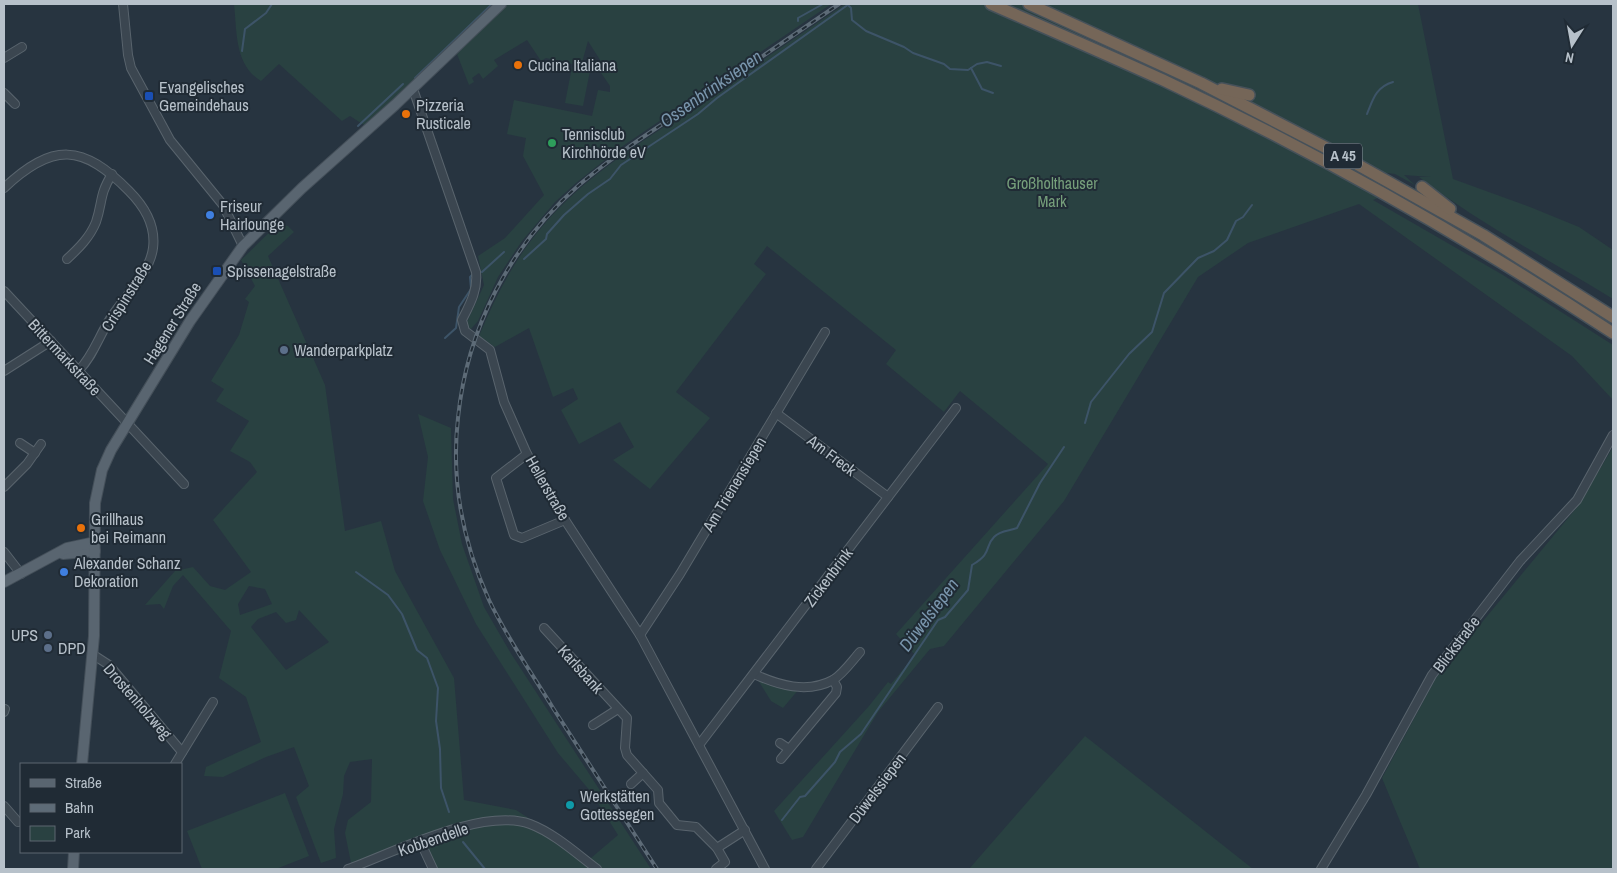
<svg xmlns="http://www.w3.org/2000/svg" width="1617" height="873" font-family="'Archivo Narrow',sans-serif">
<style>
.green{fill:#294141;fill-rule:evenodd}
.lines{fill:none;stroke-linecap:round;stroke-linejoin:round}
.stream{stroke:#3d5468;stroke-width:2}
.minor-casing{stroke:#59646d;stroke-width:10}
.major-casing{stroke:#444f59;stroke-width:12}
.highway-casing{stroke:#46515a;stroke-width:14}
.minor{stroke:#3b4650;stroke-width:8}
.major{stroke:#596570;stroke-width:10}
.highway{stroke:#756658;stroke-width:11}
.rail-casing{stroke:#5d6b77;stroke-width:4}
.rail{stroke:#202b35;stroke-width:2;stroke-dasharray:5.5;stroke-linecap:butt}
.food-dot{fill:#e8710a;stroke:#202b35;stroke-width:2}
.transit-dot{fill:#1a4fb4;stroke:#202b35;stroke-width:2}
.leisure-dot{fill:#2e9e5b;stroke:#202b35;stroke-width:2}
.shop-dot{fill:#3f7fe0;stroke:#202b35;stroke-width:2}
.service-dot{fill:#5c6f8a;stroke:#202b35;stroke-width:2}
.culture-dot{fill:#0f9aa8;stroke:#202b35;stroke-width:2}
.labels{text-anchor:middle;stroke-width:4;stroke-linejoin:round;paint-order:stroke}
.shield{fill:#202b35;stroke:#8a949d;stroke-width:1}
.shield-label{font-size:15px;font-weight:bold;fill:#b7c1ca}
.poi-label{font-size:16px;fill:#b7c1ca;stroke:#202b35;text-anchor:start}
.park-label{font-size:16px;fill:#769f7b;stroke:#202b35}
.street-label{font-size:16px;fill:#b7c1ca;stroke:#202b35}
.water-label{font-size:18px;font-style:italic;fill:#7995ac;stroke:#202b35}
</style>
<rect width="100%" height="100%" fill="#273440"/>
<g class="green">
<path d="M234 4H494L421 76 364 125 350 116 342 121 279 64 261 81C234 65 237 30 234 4Z"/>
<path d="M501 4H831L620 148 576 183 555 202 522 241 498 277 478 321 471 329 467 326V322L484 285 478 256 505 238 544 195 523 156 526 138 507 134 514 100 592 116 598 90 610 92V86L599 70 600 60 588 41 581 66 546 58 541 61 527 40 494 60 498 66 483 79 479 73 472 78 474 82 469 85 457 54Z"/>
<path d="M845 4H1418L1453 179 1530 207 1579 227 1613 250V299C1548 259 1480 224 1419 177H1431L1404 175 1415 185 1395 174 1387 173 1380 197 1373 200 1503 275 1613 345V400L1572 356 1359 204 1248 243 1198 277 1064 501 944 646 930 649 878 712 803 837 792 840 774 811 869 706 888 682 891 684 915 655 896 634 1048 464 960 391 944 412 886 364 896 350 767 246 754 264 766 274 676 392 710 418 650 489 613 460 634 447 620 422 579 444 561 410 578 399 573 388 553 397 529 328 495 347 479 336C495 297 514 260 541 228 580 181 632 148 682 115 736 78 791 41 845 4Z"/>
<path d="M572 67 590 71 583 106 565 103Z"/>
<path d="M278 224 288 226 294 232 268 256 325 385 345 531 381 521 395 571 454 678 464 800 516 810 591 858 618 835 591 792 558 753 476 624 440 550 423 501 428 457 418 414 451 428 453 499 462 544 484 607 510 652 651 869H435L420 838 351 863 345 833 348 820 371 802 372 759 350 762 344 776 343 794 334 829 336 858 321 863 296 797 309 786 294 747 266 757 223 777 204 776 206 767 261 742 246 697 219 678 231 631 183 575 173 586 164 609 160 604 145 605 175 571 193 567 210 586 225 590 251 572 213 520 257 472 250 462 230 451 249 421 216 401 224 389 211 381 239 335 249 302 245 299 255 286 241 260ZM249 586 265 589 272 604 240 615 238 604ZM299 610 329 642 286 670 251 627 258 619 276 612 286 623 296 620Z"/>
<path d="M1613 447V869H1420L1382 778 1436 678 1578 506Z"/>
<path d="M756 677 799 689 783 708 771 701Z"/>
<path d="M1085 736 1253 869H969Z"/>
<path d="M285 793 309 856 276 869H202L187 831Z"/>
</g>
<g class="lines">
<g class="stream">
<path d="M848 5 851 8 852 20 866 31 904 47 913 53 944 64 950 69 968 70 977 64 987 62 1001 66"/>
<path d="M798 21V18L823 4"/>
<path d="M242 51 245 29 266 13 272 4"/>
<path d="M971 68 982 89 993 93"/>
<path d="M415 78 492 4"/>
<path d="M1367 114C1373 99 1376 87 1393 82"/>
<path d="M358 126 403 84"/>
<path d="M524 259 546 239 547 234 564 215 588 194 610 179 621 165 698 114 717 98 849 4"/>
<path d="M482 272 504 252"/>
<path d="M445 338 456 328 459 307 471 289 470 277 472 275"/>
<path d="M1085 423 1091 402 1129 354 1152 332 1164 293 1198 258 1214 251 1227 240 1236 221 1243 217 1252 205"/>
<path d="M356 572 388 595 402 614 417 650 427 658 438 688 436 721 440 749 441 788 449 812"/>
<path d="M782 820 800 797 805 796 835 762 840 752 861 734 938 620 945 617 968 590 972 565C993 553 984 547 994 537 1000 530 1010 531 1017 528L1040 483 1064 447"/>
<path d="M463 842 485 869"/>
</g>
<g class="minor-casing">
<g id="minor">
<path d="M123 4 128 55 131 68 170 140 223 205 243 246"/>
<path d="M4 58 22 47"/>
<path d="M413 89 476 272C478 290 470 304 462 320L465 331 490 350 504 402 527 454 565 520 640 635 765 869"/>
<path d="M4 93 15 104"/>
<path d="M4 188C53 142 83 144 129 191 145 207 156 225 153 248 150 273 123 298 110 319 99 336 93 356 79 370"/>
<path d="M67 259C79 248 90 237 96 222 103 201 99 195 112 174"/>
<path d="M4 291 184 484"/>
<path d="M4 371 51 341"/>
<path d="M776 413 888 497"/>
<path d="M20 443 35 453"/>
<path d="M527 454 496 478 514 535 522 538 565 520"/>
<path d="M4 487 27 464 41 444"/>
<path d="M4 552 21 574"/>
<path d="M544 628 627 718 625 748 627 755 658 790 659 803 677 825 696 827 717 848 725 862 716 869"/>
<path d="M640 635 680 574 825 332"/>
<path d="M92 654 109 665 182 752"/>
<path d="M754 674C778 685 807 694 833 680 843 674 852 661 860 652"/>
<path d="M4 712 5 709"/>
<path d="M593 725 618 709"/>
<path d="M780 743 789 749"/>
<path d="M699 745 956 408"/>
<path d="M781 759 836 693 837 687 833 680"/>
<path d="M175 764 213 702"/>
<path d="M631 784 643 773"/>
<path d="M4 806 18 822"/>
<path d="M420 841 433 869"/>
<path d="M717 848 745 830"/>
<path d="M348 869C395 852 482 807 530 824 554 833 577 854 597 869"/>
<path d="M816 869 938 707"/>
<path d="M1321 869 1366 795 1432 675 1520 561 1577 500 1613 435"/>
</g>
</g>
<g class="major-casing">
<g id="major">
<path d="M63 554 95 551"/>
<path d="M4 582 67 548 95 542"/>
<path d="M82 764 94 636 95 503 102 470 111 450 190 321 243 246 302 188 395 105 501 4"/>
<path d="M73 869 74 852"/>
</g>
</g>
<g class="highway-casing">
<g id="highway">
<path d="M991 4C1048 29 1106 54 1163 80 1318 153 1470 239 1613 333"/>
<path d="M1029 4 1201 83 1344 157 1483 235 1613 317"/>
<path d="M1222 89 1249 95"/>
<path d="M1422 187 1450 209"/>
</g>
</g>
<use href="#minor" class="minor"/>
<use href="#major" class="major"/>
<use href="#highway" class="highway"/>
<g class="rail-casing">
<path id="rail" d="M657 869C622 815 588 762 553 708 531 672 507 638 489 600 463 543 451 480 458 418 467 328 510 245 579 185 612 157 649 133 685 109 737 74 788 39 839 4"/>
</g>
<use href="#rail" class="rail"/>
</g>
<g class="food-dot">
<circle cx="518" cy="65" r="5"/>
<circle cx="406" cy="114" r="5"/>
<circle cx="81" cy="528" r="5"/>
</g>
<g class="transit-dot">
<rect x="144" y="91" width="10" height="10" rx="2.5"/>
<rect x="212" y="266" width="10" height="10" rx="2.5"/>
</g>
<circle class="leisure-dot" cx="552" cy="143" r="5"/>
<g class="shop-dot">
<circle cx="210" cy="215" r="5"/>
<circle cx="64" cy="572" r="5"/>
</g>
<g class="service-dot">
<circle cx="284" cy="350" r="5"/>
<circle cx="48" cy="635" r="5"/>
<circle cx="48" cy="648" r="5"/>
</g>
<circle class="culture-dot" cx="570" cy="805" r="5"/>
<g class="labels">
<rect class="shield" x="1324" y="143.5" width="38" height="25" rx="4"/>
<g class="shield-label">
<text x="1343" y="161">A 45</text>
</g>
<g class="poi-label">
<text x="528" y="71">Cucina Italiana</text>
<text x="159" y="93">Evangelisches<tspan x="159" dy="18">Gemeindehaus</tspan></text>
<text x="416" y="111">Pizzeria<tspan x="416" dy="18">Rusticale</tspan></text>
<text x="562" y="140">Tennisclub<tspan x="562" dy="18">Kirchhörde eV</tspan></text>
<text x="220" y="212">Friseur<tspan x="220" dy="18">Hairlounge</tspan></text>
<text x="227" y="277">Spissenagelstraße</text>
<text x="294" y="356">Wanderparkplatz</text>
<text x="91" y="525">Grillhaus<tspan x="91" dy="18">bei Reimann</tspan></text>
<text x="74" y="569">Alexander Schanz<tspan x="74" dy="18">Dekoration</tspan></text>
<text x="38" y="641" text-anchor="end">UPS</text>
<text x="58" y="654">DPD</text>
<text x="580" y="802">Werkstätten<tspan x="580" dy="18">Gottessegen</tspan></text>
</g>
<g class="park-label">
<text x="1052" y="189">Großholthauser<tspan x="1052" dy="18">Mark</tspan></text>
</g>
<g class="street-label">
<text transform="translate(126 296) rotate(-58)" y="6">Crispinstraße</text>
<text transform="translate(172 323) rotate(-58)" y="6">Hagener Straße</text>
<text transform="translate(65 357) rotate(47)" y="6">Bittermarkstraße</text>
<text transform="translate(832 455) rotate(37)" y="6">Am Freck</text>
<text transform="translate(734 484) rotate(-59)" y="6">Am Trienensiepen</text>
<text transform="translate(548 488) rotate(60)" y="6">Hellerstraße</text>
<text transform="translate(828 577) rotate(-53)" y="6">Zickenbrink</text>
<text transform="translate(1456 644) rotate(-53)" y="6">Blickstraße</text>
<text transform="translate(581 669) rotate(48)" y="6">Karlsbank</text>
<text transform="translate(138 701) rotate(49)" y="6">Drostenholzweg</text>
<text transform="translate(877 788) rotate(-53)" y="6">Düwelssiepen</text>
<text transform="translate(433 839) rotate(-19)" y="6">Kobbendelle</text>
</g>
<g class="water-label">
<text transform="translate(711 89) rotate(-35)" y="6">Ossenbrinksiepen</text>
<text transform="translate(929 615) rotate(-53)" y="6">Düwelsiepen</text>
</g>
</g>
<rect width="1617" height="873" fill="none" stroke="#b7c1ca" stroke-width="10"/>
<rect x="20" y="763" width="162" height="90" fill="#202b35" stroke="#5c6771"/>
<rect x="30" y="779" width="25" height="8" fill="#596570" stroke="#5c6771"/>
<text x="65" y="788" font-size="15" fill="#b7c1ca">Straße</text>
<rect x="30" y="804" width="25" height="8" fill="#5d6b77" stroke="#5c6771"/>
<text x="65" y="813" font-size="15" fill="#b7c1ca">Bahn</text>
<rect x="30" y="826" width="25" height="15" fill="#294141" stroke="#5c6771"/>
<text x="65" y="838" font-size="15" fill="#b7c1ca">Park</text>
<g transform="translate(1572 45) rotate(191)" stroke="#202b35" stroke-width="4" paint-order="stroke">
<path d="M0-4L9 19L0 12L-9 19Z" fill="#b7c1ca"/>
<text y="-8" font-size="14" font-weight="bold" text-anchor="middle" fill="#b7c1ca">N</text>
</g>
</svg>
